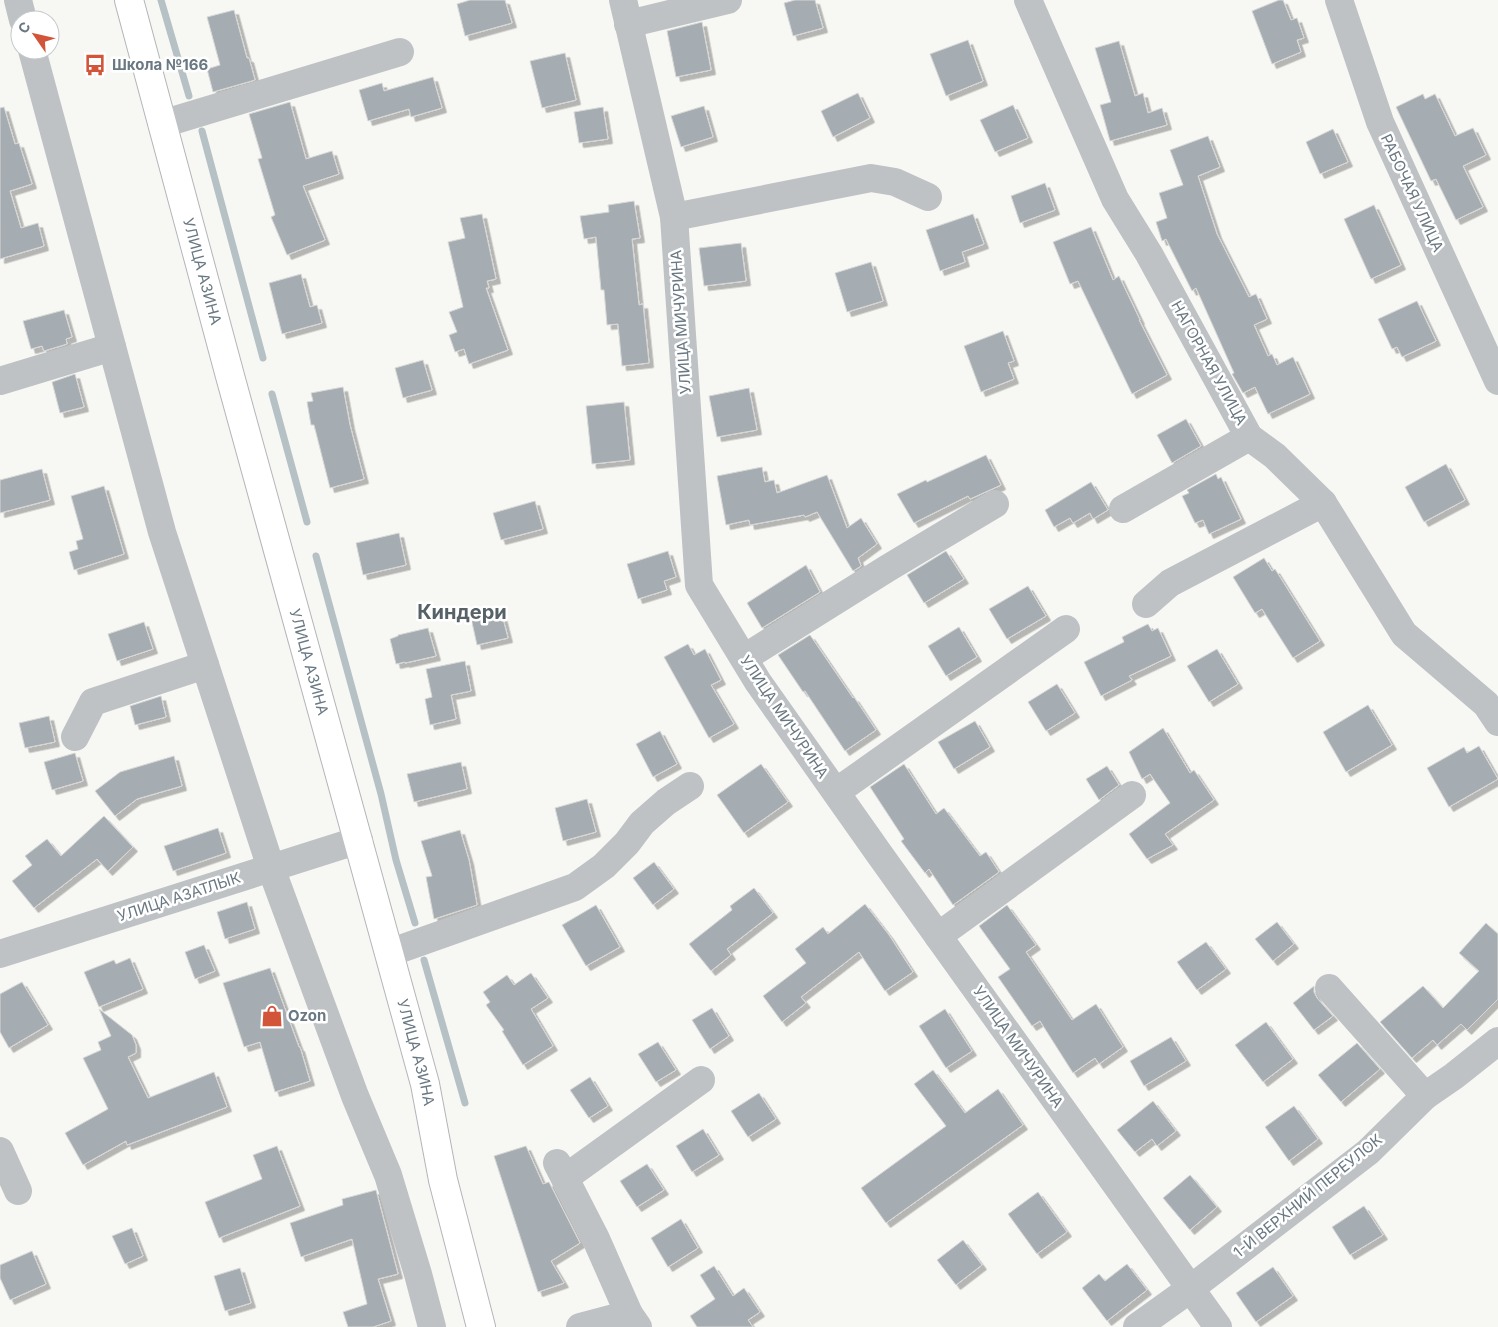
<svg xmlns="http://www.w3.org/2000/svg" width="1498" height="1327" font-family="Inter,sans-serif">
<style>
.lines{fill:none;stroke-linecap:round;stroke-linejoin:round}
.stream{stroke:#b5c1c4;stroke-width:7}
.building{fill:#a6adb2;stroke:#d8d8d6;filter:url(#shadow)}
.major-casing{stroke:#b2b6b9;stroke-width:30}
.minor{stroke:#bec2c5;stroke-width:28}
.major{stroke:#fff;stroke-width:28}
.labels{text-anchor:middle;stroke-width:5;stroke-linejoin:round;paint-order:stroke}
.poi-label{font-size:15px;font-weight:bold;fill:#697882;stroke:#fff;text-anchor:start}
.street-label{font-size:15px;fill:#697882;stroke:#fff}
.district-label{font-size:20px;font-weight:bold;fill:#566168;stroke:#fff}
</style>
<defs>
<filter id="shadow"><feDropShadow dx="4.5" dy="4.5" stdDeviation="0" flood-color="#0004"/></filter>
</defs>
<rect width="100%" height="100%" fill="#f7f7f4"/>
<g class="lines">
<g class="stream">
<path d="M161 0 189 96"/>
<path d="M202 131 263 358"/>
<path d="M272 394 307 522"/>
<path d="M316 556 381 794 396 860 415 923"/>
<path d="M424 960 465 1103"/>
</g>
</g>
<g class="building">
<path d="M470 0H505L512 23 465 36 457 4Z"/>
<path d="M795 0H815L823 28 793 36 784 3Z"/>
<path d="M1279 0H1283L1291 20 1297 18 1304 38 1297 40 1301 52 1272 64 1252 11Z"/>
<path d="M234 10 247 58H249L255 80 213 92 207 69 220 65 207 17Z"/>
<path d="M702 22 711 70 676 77 667 31Z"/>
<path d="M968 40 983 81 946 96 930 54Z"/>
<path d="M1119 41 1135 96 1143 93 1148 113 1162 108 1167 125 1110 141 1100 105 1111 102 1095 48Z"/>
<path d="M565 53 576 100 542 108 530 61Z"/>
<path d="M433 77 442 108 411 117 409 109 368 121 359 90 382 83 384 91Z"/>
<path d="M858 93 870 118 833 137 821 111Z"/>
<path d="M1423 94 1425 99 1435 94 1455 136 1473 128 1486 155 1463 166 1483 207 1456 220 1436 179 1431 181 1396 107Z"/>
<path d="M290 102 306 159 332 151 339 174 303 186 325 240 287 255 271 217 275 215 258 159 262 158 249 114Z"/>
<path d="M1013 105 1028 138 995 152 980 120Z"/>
<path d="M704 106 713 137 681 147 671 116Z"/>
<path d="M4 107 15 144 19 143 32 184 10 191 21 228 38 223 44 246 0 259V108Z"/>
<path d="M603 107 608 139 579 143 574 112Z"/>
<path d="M1333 129 1348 162 1320 174 1306 142Z"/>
<path d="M1208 136 1220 167 1198 176 1217 234 1249 297 1256 294 1267 319 1254 325 1268 356 1272 354 1277 365 1293 357 1310 394 1268 414 1255 387 1243 393 1232 374 1234 373 1196 288 1192 291 1166 239 1162 241 1156 222 1167 218 1159 193 1183 185 1170 150Z"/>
<path d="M1045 183 1055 210 1020 223 1011 196Z"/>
<path d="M634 201 640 238 632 239 639 305 643 304 649 363 622 366 618 324 607 325 604 290H601L596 237 584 239 580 216 609 212 608 205Z"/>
<path d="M1374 205 1401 265 1371 279 1344 219Z"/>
<path d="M482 214 496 279 487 281 489 288H486L508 350 469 364 464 349 455 352 449 335 457 332 449 312 463 307 448 242 465 238 460 218Z"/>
<path d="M973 214 984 244 962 252 965 262 940 271 926 230Z"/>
<path d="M1091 227 1113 280 1119 276 1140 320H1139L1167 375 1132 394 1078 281 1070 284 1053 242Z"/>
<path d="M741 243 746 281 704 286 699 248Z"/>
<path d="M871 262 883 301 847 312 835 273Z"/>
<path d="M301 274 310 307 317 305 322 323 282 334 269 283Z"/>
<path d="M1417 301 1436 341 1402 357 1397 347 1392 349 1378 319Z"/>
<path d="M64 310 72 337 66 339 67 344 44 351 42 346 31 349 23 321Z"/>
<path d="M1003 331 1014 361 1008 363 1014 379 981 392 964 346Z"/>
<path d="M423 360 432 390 403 398 395 368Z"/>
<path d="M75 374 84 407 60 413 52 382Z"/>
<path d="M343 387 350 425 364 479 330 488 314 425H311L307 402 313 401 311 393Z"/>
<path d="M749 388 757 430 717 437 709 396Z"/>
<path d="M624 402 630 460 592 464 586 406Z"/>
<path d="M1186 419 1201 446 1172 463 1157 435Z"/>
<path d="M986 455 1001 485 970 499 968 496 914 523 897 494 926 480 927 482Z"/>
<path d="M1446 464 1465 500 1424 522 1405 487Z"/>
<path d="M762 467 765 482 774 480 777 493 827 475 847 528 861 518 877 544 858 558 861 566 853 571 817 512 805 517 804 515 750 525 749 520 726 525 717 476Z"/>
<path d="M42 469 50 500 0 513V480Z"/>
<path d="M1216 474 1218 479 1221 477 1241 519 1209 534 1203 520 1195 523 1182 496 1189 493 1187 490Z"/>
<path d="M1091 482 1108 510 1093 519 1090 513 1073 523 1070 518 1054 527 1045 510Z"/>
<path d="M104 486 124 554 74 570 69 552 78 549 76 541 83 539 71 496Z"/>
<path d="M535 501 543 529 501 540 493 513Z"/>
<path d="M399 533 406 565 363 575 356 543Z"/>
<path d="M668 551 676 577 664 581 667 590 638 599 627 564Z"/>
<path d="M946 551 964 579 924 603 907 575Z"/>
<path d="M1264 558 1272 571 1275 569 1320 641 1293 658 1262 609 1255 613 1233 577Z"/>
<path d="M806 565 820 592 762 628 747 603Z"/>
<path d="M1028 586 1046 616 1007 639 989 609Z"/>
<path d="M501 611 508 638 477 645 471 618Z"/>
<path d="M144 622 153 649 117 661 108 634Z"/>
<path d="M1148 624 1152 631 1158 628 1171 656 1129 676 1132 680 1101 696 1084 662 1124 642 1122 637Z"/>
<path d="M959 627 977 657 946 676 928 646Z"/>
<path d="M428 628 436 656 405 663V662L396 664 390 639 398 636V635Z"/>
<path d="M810 635 853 698 854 697 876 730 845 751 805 691 803 692 778 655Z"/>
<path d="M688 644 694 655 705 649 721 680 711 685 734 724 709 738 664 657Z"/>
<path d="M1217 649 1238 684 1209 702 1187 666Z"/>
<path d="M465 661 471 691 451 695 456 719 430 725 425 699 432 697 426 669Z"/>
<path d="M1057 684 1075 713 1046 731 1028 702Z"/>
<path d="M161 696 166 717 135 725 130 706Z"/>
<path d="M1368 705 1392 745 1346 772 1323 732Z"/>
<path d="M49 716 55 742 25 748 19 723Z"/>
<path d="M975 721 990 747 954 769 938 742Z"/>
<path d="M1163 728 1190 773 1194 770 1214 800 1165 834 1173 845 1147 859 1129 834 1170 803 1150 774 1142 779 1129 752Z"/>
<path d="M660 731 677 764 653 777 636 744Z"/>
<path d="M1479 746 1498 779 1449 807 1427 768 1464 747 1467 753Z"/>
<path d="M75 753 83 781 52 790 44 762Z"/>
<path d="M174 756 182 786 137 799 115 816 95 791 120 772Z"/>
<path d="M461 762 467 789 414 802 407 774Z"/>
<path d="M761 764 788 802 744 833 717 795Z"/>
<path d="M904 764 936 814 944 808 980 856 986 852 999 872 953 905 929 869 925 873 901 841 904 839 870 787Z"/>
<path d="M1107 766 1119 785 1099 800 1086 779Z"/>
<path d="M587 799 596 832 563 841 555 808Z"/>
<path d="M104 816 133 847 108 871 97 859 34 908 12 881 32 865 25 856 47 839 61 856Z"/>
<path d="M218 828 226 853 173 871 164 846Z"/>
<path d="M460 830 469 860 477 905 434 919 426 877 432 876 421 841Z"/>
<path d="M654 862 674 889 653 905 633 878Z"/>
<path d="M754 888 773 913 727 949 731 955 711 971 689 944 732 910 730 906Z"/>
<path d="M247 902 255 929 225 939 217 912Z"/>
<path d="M865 904 889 935 913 972 885 991 859 952 801 997 806 1003 782 1022 763 996 806 963 795 949 823 927 828 934Z"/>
<path d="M596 905 620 947 586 966 562 925Z"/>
<path d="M1007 905 1036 945 1026 952 1072 1020 1096 1004 1123 1047 1099 1064 1095 1058 1073 1073 1040 1021 1032 1026 998 977 1010 969 979 926Z"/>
<path d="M1277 922 1294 944 1273 961 1255 939Z"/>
<path d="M1486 923 1498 934V999L1467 1030 1461 1024 1437 1045 1433 1040 1412 1058 1380 1022 1423 986 1443 1008 1479 971 1459 953Z"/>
<path d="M1206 942 1226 969 1197 990 1177 962Z"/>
<path d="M204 945 215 971 195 979 185 952Z"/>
<path d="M130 958 143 989 99 1007 84 972 114 960 116 964Z"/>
<path d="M270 968 299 1047H300L310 1081 275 1092 260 1042 244 1047 223 983Z"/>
<path d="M531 973 548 998 531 1009 553 1046 523 1065 502 1031 504 1030 486 1005 490 1002 483 992 507 975 514 985Z"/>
<path d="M22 982 48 1025 9 1048 0 1032V994Z"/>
<path d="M1314 986V992L1317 998 1333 1016 1314 1030 1293 1003Z"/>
<path d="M712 1008 729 1036 710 1049 692 1020Z"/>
<path d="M99 1009 132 1035 136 1045V1053L128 1057 148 1098 214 1072 227 1107 127 1145 126 1141 83 1165 65 1133 108 1109 83 1058 101 1050 98 1042 111 1036Z"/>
<path d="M945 1009 972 1051 946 1068 919 1026Z"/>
<path d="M1266 1022 1293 1059 1263 1082 1235 1045Z"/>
<path d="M1171 1037 1186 1061 1144 1086 1130 1061Z"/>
<path d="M658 1042 676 1070 656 1082 638 1054Z"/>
<path d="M1357 1043 1380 1069 1341 1102 1318 1075Z"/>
<path d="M933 1070 965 1113 998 1089 1023 1125 886 1223 861 1188 946 1126 914 1084Z"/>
<path d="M590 1077 608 1106 589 1118 570 1090Z"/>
<path d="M759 1093 776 1119 748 1137 731 1111Z"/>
<path d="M1153 1101 1176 1131 1157 1146 1152 1139 1135 1152 1117 1130Z"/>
<path d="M1294 1106 1318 1139 1289 1161 1265 1127Z"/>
<path d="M703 1129 719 1155 692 1172 676 1146Z"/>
<path d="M277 1146 300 1206 219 1238 205 1202 262 1179 253 1155Z"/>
<path d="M526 1146 543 1184 549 1182 580 1243 551 1261 564 1283 538 1292 494 1156Z"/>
<path d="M647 1164 664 1190 637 1207 620 1181Z"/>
<path d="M1190 1175 1217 1207 1190 1230 1163 1198Z"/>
<path d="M376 1190 398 1274 378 1279 391 1321 373 1327H348L343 1312 367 1304 352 1239 301 1257 290 1223 343 1205 342 1199Z"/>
<path d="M1038 1192 1067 1232 1037 1254 1008 1214Z"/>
<path d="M1364 1206 1383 1235 1350 1255 1332 1227Z"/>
<path d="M681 1219 698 1248 668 1267 651 1238Z"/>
<path d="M132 1228 143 1256 125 1264 112 1236Z"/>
<path d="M963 1240 982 1265 956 1285 937 1260Z"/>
<path d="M32 1251 46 1284 10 1300 0 1278V1265Z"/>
<path d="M1127 1264 1147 1290 1107 1321 1082 1288 1099 1274 1105 1281Z"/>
<path d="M714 1266 733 1296 744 1288 760 1312 748 1320 753 1327H697L690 1316 715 1299 700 1275Z"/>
<path d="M1273 1267 1293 1296 1256 1322 1236 1293Z"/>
<path d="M240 1268 251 1303 225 1311 214 1276Z"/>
</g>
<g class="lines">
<g class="major-casing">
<g id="major">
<path id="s1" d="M129 0 230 376 425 1084 443 1180 481 1327"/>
</g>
</g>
<g class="minor">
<path d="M18 0 23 20"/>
<path d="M623 0 674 217 699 585 758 682 880 855 1218 1327"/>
<path d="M1028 0 1115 199 1149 254 1249 437 1275 456 1323 503 1404 634 1486 704 1498 722"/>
<path d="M1339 0 1380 122 1498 381"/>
<path d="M628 24 728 0"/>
<path d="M32 50 162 532 271 868 355 1096 388 1175 418 1274 432 1327"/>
<path d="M162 124 400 52"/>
<path d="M674 217 871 178 895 182 928 197"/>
<path d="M0 381 112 347"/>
<path d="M1123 509 1249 437"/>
<path d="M1146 604 1170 583 1323 503"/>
<path d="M744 658 888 568 995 504"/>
<path d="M75 737 93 702 205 665"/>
<path d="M836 792 1066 629"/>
<path d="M938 936 1132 795"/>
<path d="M389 953 575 887 604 866 627 843 642 823 666 802 690 786"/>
<path d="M0 954 359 840"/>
<path d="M1329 988 1425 1096"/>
<path d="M0 1151 18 1191"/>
<path d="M557 1163 596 1239 629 1314 638 1327"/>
<path d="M565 1178 701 1080"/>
<path d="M580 1327 629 1314"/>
<path d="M1137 1327 1190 1289 1368 1152 1425 1096 1454 1076 1498 1041"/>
</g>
<use href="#major" class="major"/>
</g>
<defs>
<g id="bus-bare" transform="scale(1.725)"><path d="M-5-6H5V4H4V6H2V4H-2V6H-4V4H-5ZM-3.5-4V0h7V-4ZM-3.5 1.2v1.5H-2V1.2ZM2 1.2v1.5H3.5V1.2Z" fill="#d25539" stroke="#fff" stroke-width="2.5" paint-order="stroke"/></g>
<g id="shop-bare" transform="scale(1.725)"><path d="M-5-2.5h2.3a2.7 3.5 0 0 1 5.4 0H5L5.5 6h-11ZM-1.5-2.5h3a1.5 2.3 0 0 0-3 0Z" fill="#d25539" stroke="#fff" stroke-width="2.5" paint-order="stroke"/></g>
</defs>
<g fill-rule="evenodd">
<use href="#bus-bare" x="95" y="65"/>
<use href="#shop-bare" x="272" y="1016"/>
</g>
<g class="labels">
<g class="poi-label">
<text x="112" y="70">Школа №166</text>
<text x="288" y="1021">Ozon</text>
</g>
<g class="street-label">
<text transform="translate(1412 193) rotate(65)" y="5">РАБОЧАЯ УЛИЦА</text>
<text dy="5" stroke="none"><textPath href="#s1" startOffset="281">УЛИЦА АЗИНА</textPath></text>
<text transform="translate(681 322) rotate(-94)" y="5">УЛИЦА МИЧУРИНА</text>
<text transform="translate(1209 363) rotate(61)" y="5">НАГОРНАЯ УЛИЦА</text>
<text dy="5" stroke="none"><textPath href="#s1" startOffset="686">УЛИЦА АЗИНА</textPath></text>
<text transform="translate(784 717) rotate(56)" y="5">УЛИЦА МИЧУРИНА</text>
<text transform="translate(179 897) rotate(-18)" y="5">УЛИЦА АЗАТЛЫК</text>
<text transform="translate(1018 1047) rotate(55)" y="5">УЛИЦА МИЧУРИНА</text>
<text dy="5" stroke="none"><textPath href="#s1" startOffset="1091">УЛИЦА АЗИНА</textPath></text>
<text transform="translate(1308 1196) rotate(-39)" y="5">1-Й ВЕРХНИЙ ПЕРЕУЛОК</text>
</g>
<g class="district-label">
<text x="462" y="619">Киндери</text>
</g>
</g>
<g transform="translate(35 35) rotate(304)"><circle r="24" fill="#ffffff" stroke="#c3c9cd"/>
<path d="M0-4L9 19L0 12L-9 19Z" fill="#d25539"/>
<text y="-8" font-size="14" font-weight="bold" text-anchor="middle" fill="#697882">С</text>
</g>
</svg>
